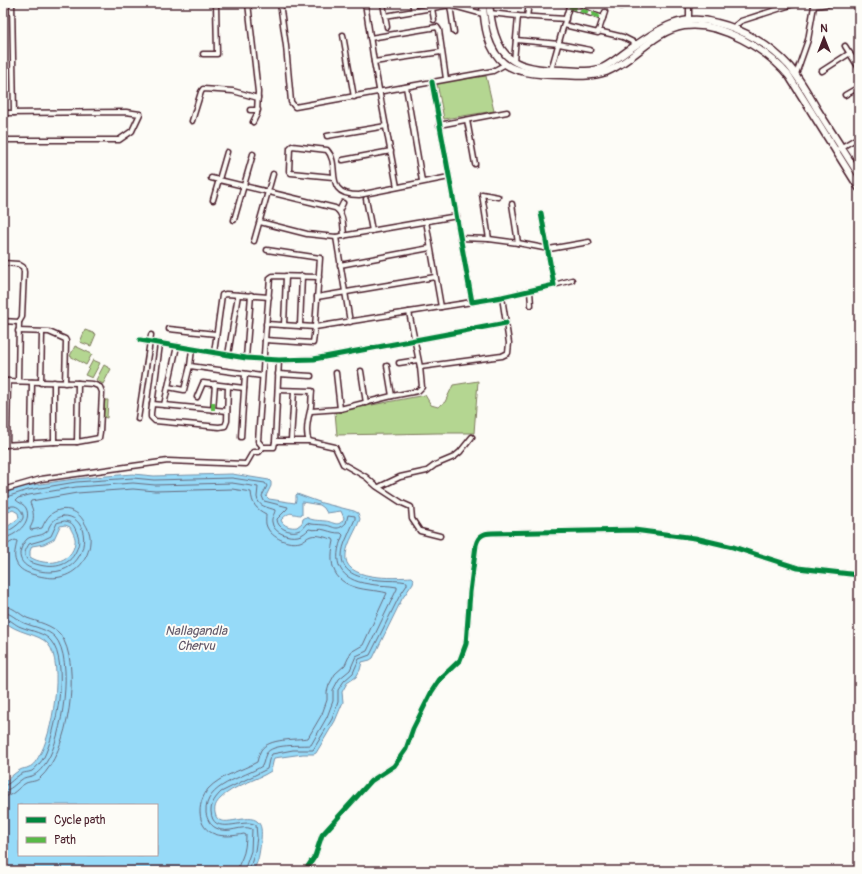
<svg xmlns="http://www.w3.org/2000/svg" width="862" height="874" font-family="Pangolin,sans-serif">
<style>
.green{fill:#b4d691;stroke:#7f7a5e}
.water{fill:#96daf8;stroke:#788fa6;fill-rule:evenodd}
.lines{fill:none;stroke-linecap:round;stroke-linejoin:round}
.shore{stroke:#686a7d;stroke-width:1}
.street-casing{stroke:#4a1f2b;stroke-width:7}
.primary-casing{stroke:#4a1f2b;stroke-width:9}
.street{stroke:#fdfcf7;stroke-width:4}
.primary{stroke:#fdfcf7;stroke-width:6}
.quiet{stroke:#58b947;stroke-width:4;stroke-dasharray:8 4;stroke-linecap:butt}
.cycleway-casing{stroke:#fdfcf7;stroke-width:8}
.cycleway{stroke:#00873e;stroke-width:5}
.labels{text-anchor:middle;stroke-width:4;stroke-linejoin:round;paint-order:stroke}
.water-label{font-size:13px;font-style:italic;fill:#615768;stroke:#fdfcf7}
</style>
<rect width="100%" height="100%" fill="#fdfcf7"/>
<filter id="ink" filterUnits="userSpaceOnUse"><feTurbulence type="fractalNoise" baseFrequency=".025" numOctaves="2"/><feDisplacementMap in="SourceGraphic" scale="8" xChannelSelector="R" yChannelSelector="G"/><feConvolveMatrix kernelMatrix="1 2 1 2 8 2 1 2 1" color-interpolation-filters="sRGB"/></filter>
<g filter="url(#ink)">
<g class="green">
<path d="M486 76 494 111 444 119 437 83Z"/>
<path d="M85 330 96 334 91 346 80 342Z"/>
<path d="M75 346 92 354 86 365 70 356Z"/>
<path d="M93 360 100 363 92 378 85 375Z"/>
<path d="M104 365 111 369 103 384 96 380Z"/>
<path d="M478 381 474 433H438L337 435 335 412 425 395 431 405 438 407 445 402 453 385Z"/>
<path d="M105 400H108L107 418 103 417Z"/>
</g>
<path class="water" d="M133 474 154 476 232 474 269 480 271 482V486L266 496 269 499 295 503 296 500V495L297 494 322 503 354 511 358 513 360 519C356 531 348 541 346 554 342 581 395 578 412 577L414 579 413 583 402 599 373 658 370 660 362 662 360 670 356 677 347 683 342 692 343 702 335 721 316 753 314 754H303L274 758 271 771C256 781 233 785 220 799 216 803 214 807 215 813 218 832 248 811 258 822 263 827 261 836 261 842 259 853 259 863 252 871H3V783C9 779 14 773 20 770 23 768 26 769 29 767 33 766 37 760 39 756 52 737 65 663 48 644 39 633 16 634 3 620V530L19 518 18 513 13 510 3 514 4 495C16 486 33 485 48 483 77 478 105 476 133 474ZM302 502 320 505 324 508 327 513 341 511 344 518C339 529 332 521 325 521 317 520 313 521 306 517L303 519 302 523 297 527C291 528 283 526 281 520 292 509 290 515 302 515ZM65 525 70 527C72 532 76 537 75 542 73 564 45 567 30 557V551L32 546 44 544 54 539 60 526ZM19 805H157V855H19Z"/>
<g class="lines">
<g class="shore">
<path d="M3 498 28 490 76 482 133 478 154 480 232 478 265 483 267 486 262 496 264 501 288 507 287 509 277 519C277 528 289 533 297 531 302 530 304 526 307 523 313 525 317 524 324 525 333 525 336 533 346 523L348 515 355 516V519C352 527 348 534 345 542 334 571 355 578 379 580 388 581 399 580 407 582V585L399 597 370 655 359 659 353 673 344 681 338 690V702L332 719 313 750H293L272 754 269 760 267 769 221 792C216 797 211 803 211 811 212 838 244 817 256 825L257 837 255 851 249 871"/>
<path d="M3 510C5 509 9 506 12 506 18 505 24 512 23 518 21 524 8 532 3 533"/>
<path d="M63 516C93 514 92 572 50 572 39 572 19 568 20 553 21 548 23 543 27 539 32 535 41 537 46 532 49 530 48 530 49 527 52 521 56 518 63 516Z"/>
<path d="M65 521C73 522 74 526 77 533 80 539 79 545 76 551 69 567 52 569 36 564 33 563 28 562 26 558 23 553 27 548 29 544L43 540 51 536 57 523Z"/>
<path d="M3 538C15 537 33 522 26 508 24 504 19 503 16 500L18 498 29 495 76 487 133 483 155 485 232 483 258 487C258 490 257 494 257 497 258 507 268 507 275 510 275 514 271 517 272 522 273 533 289 538 298 536 303 535 306 532 309 529 314 531 321 528 325 530 332 532 334 533 341 533L343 535C331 562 339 580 369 584 378 586 388 585 397 587V589L367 651 356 656 350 670 339 679 333 690V701L327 717 311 745C300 746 272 743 266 754 264 758 264 762 262 766 244 778 204 784 206 813 207 819 210 825 216 828 229 835 241 824 252 829L251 851 244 871"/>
<path d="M3 544H8L15 540 17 541C16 548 13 555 16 562 19 570 27 573 35 575 43 577 52 579 60 577 76 574 89 559 90 542 91 535 88 528 84 522 78 509 61 505 50 515 47 518 44 523 42 528L31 530 30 528C35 520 34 511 30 503L31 501 77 493 133 489 155 491 232 489 251 492C252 504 256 509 266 514 266 519 265 523 267 527 272 538 288 545 300 542 304 541 307 537 311 536 318 534 326 538 333 539L334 541C327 571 337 586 369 590 375 591 381 591 387 593L363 645 351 652 345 665 335 674 329 685 327 692V700L322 714 308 738C295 740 269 738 261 750 259 754 258 758 257 762 241 771 221 775 208 789 203 796 200 803 200 812 201 838 225 838 244 834L246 835C246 842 245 852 242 858 240 863 238 865 238 871"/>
<path d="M3 606C13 606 19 614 27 618 38 622 52 625 60 634 83 664 68 754 40 778 36 782 31 781 26 783 17 788 14 796 3 797"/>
<path d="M3 612C11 613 17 620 24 623 34 627 47 629 55 637 75 659 62 738 47 761 44 766 38 774 32 776 28 777 24 777 21 780 15 784 11 790 3 791"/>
<path d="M3 617C9 618 15 625 21 627 31 631 45 633 51 641 70 663 56 733 44 757 42 761 36 768 32 771 27 773 22 772 18 776 13 779 9 785 3 786"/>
</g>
<g class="street-casing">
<g id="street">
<path d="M12 3 14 113"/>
<path d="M248 3 258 92 257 114 253 122"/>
<path d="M280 3 286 46 291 102 295 107 493 71 506 64"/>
<path d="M365 3 374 62 397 187"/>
<path d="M383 3 387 27"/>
<path d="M412 3 414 11"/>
<path d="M450 5 454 32"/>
<path d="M569 6 603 18"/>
<path d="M621 6V3"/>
<path d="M814 6 836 3"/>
<path d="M432 8 434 20"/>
<path d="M490 13 518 16 566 19"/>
<path d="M385 16 450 5 483 14"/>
<path d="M527 17 529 3"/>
<path d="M689 20V3"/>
<path d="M564 25 598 33 605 12"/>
<path d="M732 28 741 21 797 3"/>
<path d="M598 31 623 37 637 44"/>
<path d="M343 35 354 97"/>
<path d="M370 38 437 27 439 30 446 79"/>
<path d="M516 40 559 44 590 50"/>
<path d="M845 46 859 68"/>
<path d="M203 54H217L216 3"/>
<path d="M514 61 518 16"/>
<path d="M374 62 441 52"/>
<path d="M551 70 570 3"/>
<path d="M822 71 850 53"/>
<path d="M796 74 808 40 814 6 813 3"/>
<path d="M432 82 472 302 502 297 554 285 541 213"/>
<path d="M406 87 422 181"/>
<path d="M845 95 859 87"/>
<path d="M250 110H258"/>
<path d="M3 113 126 112 140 114 132 131 119 140H3"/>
<path d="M467 120 475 164"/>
<path d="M192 121 201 92 203 89 233 91 258 98"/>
<path d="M439 125 507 112"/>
<path d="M327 136 386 126"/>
<path d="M835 151 859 137"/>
<path d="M343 160 391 151"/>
<path d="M333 177 291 173 289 171 290 148 292 146 327 150C342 166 321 195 359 195L449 177"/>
<path d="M211 178 335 208C344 213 343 226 344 236"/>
<path d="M366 199 372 231"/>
<path d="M213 200 227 152"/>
<path d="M512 204 518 243"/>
<path d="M339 211 343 203"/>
<path d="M234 220 253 154"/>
<path d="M426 221 441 307"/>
<path d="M260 222 307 234 336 237 457 216"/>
<path d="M336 237 350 322"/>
<path d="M460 238 489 239 518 243 549 249 589 242"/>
<path d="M489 239 482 194 498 197"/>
<path d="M254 241 273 174"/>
<path d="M3 263 18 264 23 267 24 272 22 317 19 322 3 321"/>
<path d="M340 265 430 248"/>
<path d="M554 285 572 280"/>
<path d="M530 291 531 305"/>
<path d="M317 297 435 277"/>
<path d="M266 324 315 327 472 302"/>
<path d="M284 325 286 276"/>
<path d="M300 326 302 276"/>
<path d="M169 329 216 334"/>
<path d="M18 331 49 332 65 339 66 341 65 383"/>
<path d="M140 340 246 358 279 360 314 359 506 323"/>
<path d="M265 340 313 343 315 327 320 258 267 250"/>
<path d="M160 344 151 413V417L155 421 219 427 225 426 227 421 228 386"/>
<path d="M177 346 164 405 227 411"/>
<path d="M214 353 222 295 226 294 269 297"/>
<path d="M228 355 238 295"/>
<path d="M246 358 251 295"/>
<path d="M399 363 418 360"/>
<path d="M190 366 192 349"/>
<path d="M387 366 392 396"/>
<path d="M420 367 502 356 508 353 509 343 502 297"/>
<path d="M361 371 366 403"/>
<path d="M336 373 340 409"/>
<path d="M278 374 311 376"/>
<path d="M3 381 78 383 93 384 100 387 102 392 100 432 99 438 77 442H54L3 445"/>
<path d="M18 381 19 322"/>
<path d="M41 383 42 333"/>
<path d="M168 387 184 390 190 366 262 376"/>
<path d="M278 390 312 391C311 398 312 405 310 411 308 419 305 433 309 441L335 447 343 464 366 477 376 486 402 503 411 507 412 519 420 531 440 536"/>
<path d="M197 397 203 383 244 388"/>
<path d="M152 404 164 405"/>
<path d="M213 410 215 384"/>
<path d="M311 411 340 409 392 396 418 391 422 387 420 367 409 312"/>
<path d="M138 419 151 335"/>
<path d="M241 437 245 374"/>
<path d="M291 440 294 391"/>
<path d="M309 441H278L275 442 274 447H263L258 441 265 340 270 278 273 276 319 277"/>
<path d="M54 442V382"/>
<path d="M77 442 78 383"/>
<path d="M275 442 279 360"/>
<path d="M31 444 32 382"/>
<path d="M7 445 8 381"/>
<path d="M379 487 400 477 427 471 435 465 454 457 460 452 472 437"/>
<path d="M3 490 41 479 168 461 246 464 253 452H259L263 447"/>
<path d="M305 871 315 856 322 835 371 781 394 766 406 749 413 729 432 691 440 679 460 660 466 644 470 592 476 545C478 536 483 533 492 533L634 530 695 538 733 547 798 568 859 575"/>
</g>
</g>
<g class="primary-casing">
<g id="primary">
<path d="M483 3C484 24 487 50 505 64 519 74 544 75 561 75 576 76 592 77 606 72 634 61 653 31 684 26 721 21 766 49 789 76L859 188"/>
<path d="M489 3C491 22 495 49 512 60 525 69 547 70 562 70 576 71 591 73 604 67 612 63 619 57 626 52 656 31 679 12 717 23 743 29 771 46 789 66 800 79 808 94 817 109 831 131 845 153 859 175"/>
</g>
</g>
<use href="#street" class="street"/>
<use href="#primary" class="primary"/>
<g class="quiet">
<path d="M569 6 603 18"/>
<path d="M621 6V3"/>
<path d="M213 410V401"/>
</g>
<g class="cycleway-casing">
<g id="cycleway">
<path d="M432 82 472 302 502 297 554 285 541 213"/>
<path d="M140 340 246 358 279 360 314 359 506 323"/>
<path d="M305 871 315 856 322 835 371 781 394 766 406 749 413 729 432 691 440 679 460 660 466 644 470 592 476 545C478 536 483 533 492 533L634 530 695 538 733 547 798 568 859 575"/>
</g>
</g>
<use href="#cycleway" class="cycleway"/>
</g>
</g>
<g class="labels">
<g class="water-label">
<text x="196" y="635">Nallagandla<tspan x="196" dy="15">Chervu</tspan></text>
</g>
</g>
<rect width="862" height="874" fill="none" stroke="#fdfcf7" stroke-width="16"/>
<rect x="8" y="8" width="846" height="858" fill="none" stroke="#4a1f2b" stroke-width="1.5" filter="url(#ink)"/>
<rect x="18" y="804" width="140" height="52" fill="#fdfcf7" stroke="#b5a4a5"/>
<rect x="26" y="817" width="20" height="6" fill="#00873e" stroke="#b5a4a5"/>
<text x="54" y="824" font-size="12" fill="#4a1f2b">Cycle path</text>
<rect x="26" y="837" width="20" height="6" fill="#58b947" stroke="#b5a4a5"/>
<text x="54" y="844" font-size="12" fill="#4a1f2b">Path</text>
<g transform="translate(824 38)" stroke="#fdfcf7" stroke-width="3" paint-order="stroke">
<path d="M0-3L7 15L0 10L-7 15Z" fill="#4a1f2b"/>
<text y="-6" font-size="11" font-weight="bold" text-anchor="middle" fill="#4a1f2b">N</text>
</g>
</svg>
